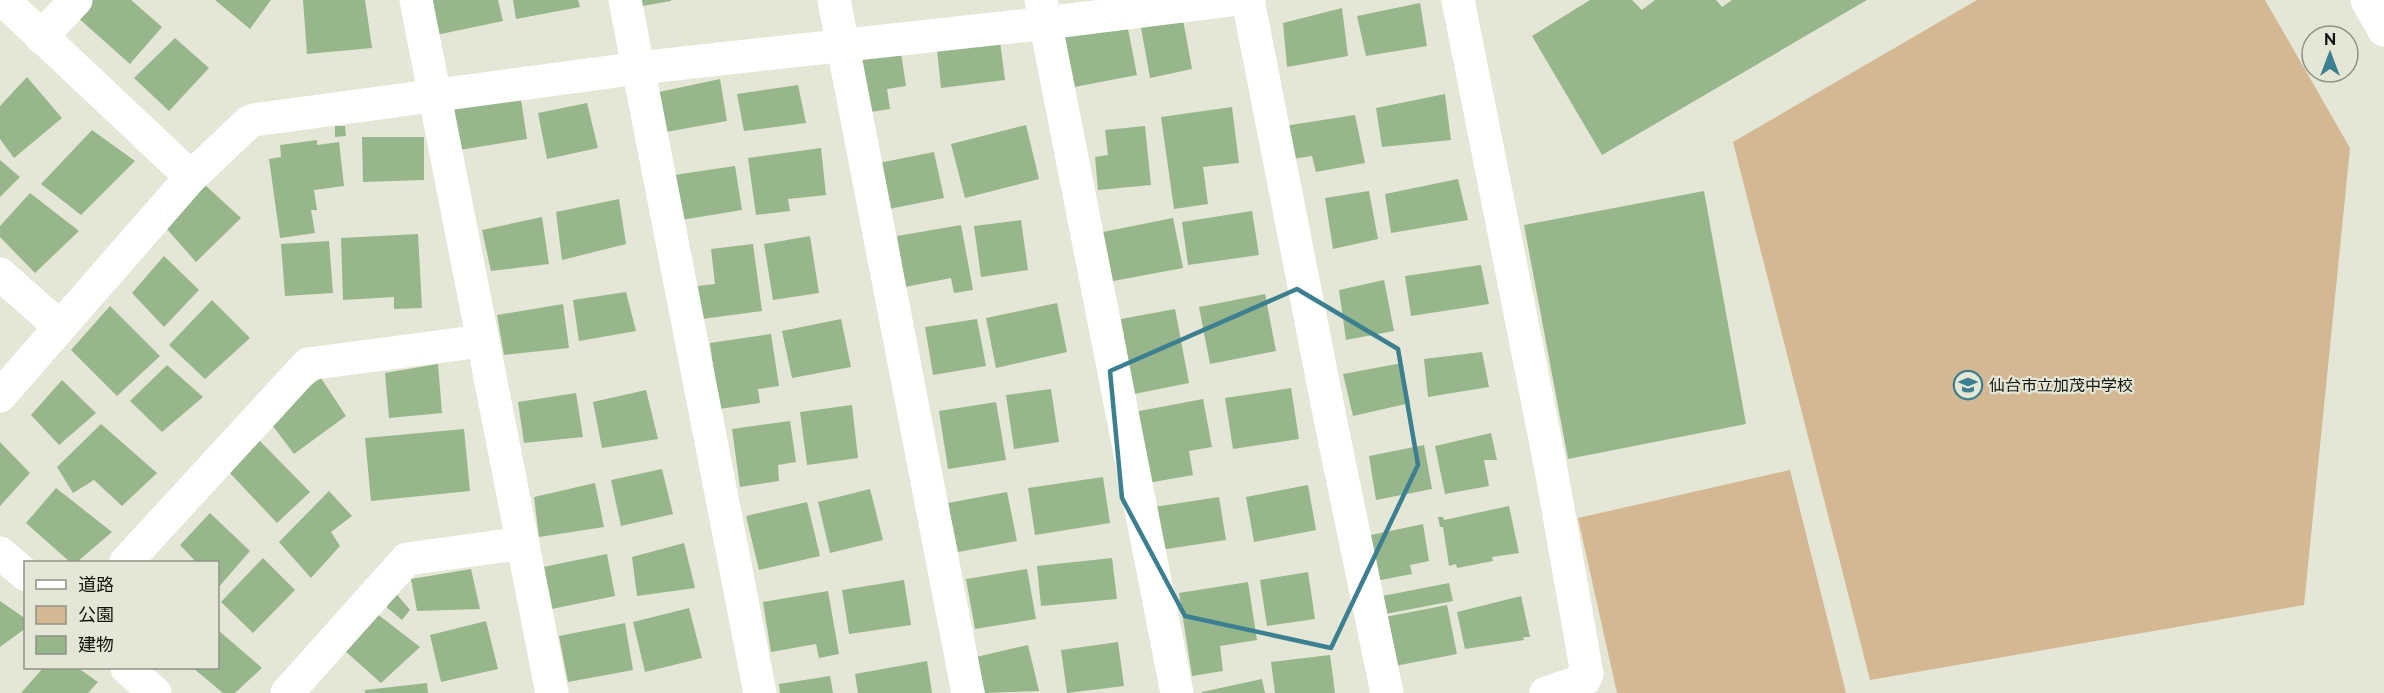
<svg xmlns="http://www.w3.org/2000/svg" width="2384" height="693" font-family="Raleway,'Noto Sans JP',sans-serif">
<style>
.green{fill:#d3b893}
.building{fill:#98b68b}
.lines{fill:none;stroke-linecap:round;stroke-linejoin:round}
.minor{stroke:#fff;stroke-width:33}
.marked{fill:none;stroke:#3c7f90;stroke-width:4.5;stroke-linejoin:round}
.labels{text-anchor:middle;stroke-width:4.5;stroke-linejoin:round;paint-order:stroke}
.poi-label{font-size:16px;fill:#12130d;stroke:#e4e7d5;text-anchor:start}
</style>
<rect width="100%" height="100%" fill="#e4e7d5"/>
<g class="green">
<path d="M1977 0H2265L2350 148 2304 605 1870 680 1733 142Z"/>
<path d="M1790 470 1846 693H1617L1578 518Z"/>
</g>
<g class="building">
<path d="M92 0H131L162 27 130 64 76 16Z"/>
<path d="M215 0H271L250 29Z"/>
<path d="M303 0H365L372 48 307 54Z"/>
<path d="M431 0H498L503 21 436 35Z"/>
<path d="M513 0H578L580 7 516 19Z"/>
<path d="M641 0H671V1L642 6Z"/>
<path d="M1590 0H1632L1642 10 1655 0H1716L1722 7 1732 0H1867L1602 155 1532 36Z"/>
<path d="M1420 3 1427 46 1366 56 1357 16Z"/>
<path d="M1342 8 1348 56 1287 67 1283 23Z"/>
<path d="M1182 14 1192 69 1150 78 1140 22Z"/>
<path d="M1127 24 1137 75 1064 89 1054 38Z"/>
<path d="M999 34 1005 80 941 88 936 41Z"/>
<path d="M175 38 209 68 169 111 134 78Z"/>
<path d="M901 53 906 86 887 89 890 109 852 115 844 61Z"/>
<path d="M27 77 62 118 14 158 0 139V106Z"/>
<path d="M720 79 727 121 666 132 659 92Z"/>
<path d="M798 85 806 123 744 131 737 94Z"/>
<path d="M520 93 527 139 447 152 440 105Z"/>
<path d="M1445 94 1451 140 1382 147 1376 108Z"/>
<path d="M587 103 598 148 547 159 538 113Z"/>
<path d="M1232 107 1239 163 1203 167 1208 204 1174 209 1161 117Z"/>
<path d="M1355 115 1365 163 1316 172 1312 156 1292 159 1284 126Z"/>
<path d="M1026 125 1039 179 965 198 951 144Z"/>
<path d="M335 126H345L346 136 335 137Z"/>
<path d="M1145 126 1151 185 1098 190 1095 157 1108 155 1105 130Z"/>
<path d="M92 130 135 161 81 215 41 184Z"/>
<path d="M362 137H424V180L363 182Z"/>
<path d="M317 140V145L339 142 344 186 314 190 317 210H311L315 233 280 238 269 159 281 157 280 145Z"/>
<path d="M821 148 826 195 788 199 790 211 756 215 748 158Z"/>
<path d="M934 152 944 198 884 210 874 164Z"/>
<path d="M0 160 20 177 0 197Z"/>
<path d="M735 166 742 210 681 220 674 175Z"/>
<path d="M1458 179 1468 220 1391 233 1385 194Z"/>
<path d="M205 185 241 218 196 262 166 228Z"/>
<path d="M1369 191 1378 239 1333 249 1325 198Z"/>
<path d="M1704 191 1746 424 1568 459 1524 225Z"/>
<path d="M30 193 79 231 35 273 0 237V226Z"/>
<path d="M619 199 626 244 562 260 556 212Z"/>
<path d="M1252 211 1259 255 1188 265 1182 222Z"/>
<path d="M542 217 549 264 491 271 482 230Z"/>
<path d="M1173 218 1183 268 1108 282 1098 233Z"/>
<path d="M1021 220 1028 270 981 277 974 226Z"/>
<path d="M961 225 973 290 954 293 951 278 905 287 897 236Z"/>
<path d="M418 234 422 308 394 309V297L343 300 341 238Z"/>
<path d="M810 236 819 293 773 300 764 244Z"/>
<path d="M329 241 333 293 285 296 281 244Z"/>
<path d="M753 244 762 311 702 319 698 286 715 284 711 249Z"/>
<path d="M164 256 199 290 164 327 132 293Z"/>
<path d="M1481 265 1489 304 1411 316 1405 276Z"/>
<path d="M1384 280 1394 331 1346 340 1339 290Z"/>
<path d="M626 292 636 331 579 341 573 300Z"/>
<path d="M1265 294 1276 351 1210 364 1199 307Z"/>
<path d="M212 300 250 338 205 379 169 345Z"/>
<path d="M1057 303 1067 352 996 368 986 318Z"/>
<path d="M563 304 569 348 504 355 497 315Z"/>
<path d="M110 306 160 356 117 396 71 350Z"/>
<path d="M1175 309 1189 383 1134 394 1121 319Z"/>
<path d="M841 319 851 367 792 378 782 331Z"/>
<path d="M977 319 986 366 933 375 925 327Z"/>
<path d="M771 334 779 386 758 389 760 403 719 409 710 343Z"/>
<path d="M1482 352 1489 387 1428 397 1424 359Z"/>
<path d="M1402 363 1410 403 1353 416 1343 374Z"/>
<path d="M438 364 442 413 389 418 385 373Z"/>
<path d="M167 365 203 397 162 432 130 401Z"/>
<path d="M321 378 346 416 294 454 266 417Z"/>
<path d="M62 380 96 413 59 445 31 415Z"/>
<path d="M1291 388 1299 439 1233 449 1225 398Z"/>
<path d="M1051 389 1059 442 1014 449 1006 395Z"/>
<path d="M646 390 658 439 602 448 593 402Z"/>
<path d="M576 393 583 437 524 443 518 402Z"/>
<path d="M1203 399 1212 447 1189 451 1193 475 1142 484 1129 413Z"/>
<path d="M996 402 1006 460 948 469 939 411Z"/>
<path d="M852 405 858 458 807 465 800 412Z"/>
<path d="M790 421 796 462 778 465 779 481 740 487 732 429Z"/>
<path d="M101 424 157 473 122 506 94 480 73 493 57 467Z"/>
<path d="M464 429 470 491 371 501 365 438Z"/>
<path d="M1491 433 1497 460H1484L1489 486 1445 494 1435 446Z"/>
<path d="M257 438 310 492 277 523 229 472Z"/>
<path d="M0 442 30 473 0 506Z"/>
<path d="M1424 445 1432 489 1376 500 1369 456Z"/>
<path d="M662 469 673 514 621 526 611 480Z"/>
<path d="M1103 477 1110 523 1035 535 1028 488Z"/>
<path d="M595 483 604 527 539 537 534 497Z"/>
<path d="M1308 485 1316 530 1254 542 1246 497Z"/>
<path d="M56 488 112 532 77 562H70L26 523Z"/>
<path d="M870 489 883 540 830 553 818 502Z"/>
<path d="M329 491 352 516 331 532 340 546 311 578 279 542Z"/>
<path d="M1007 492 1017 541 958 552 948 503Z"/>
<path d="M1219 497 1226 540 1160 550 1154 507Z"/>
<path d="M807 502 820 556 759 570 746 516Z"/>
<path d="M1509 506 1519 553 1492 557 1493 561 1457 568 1456 564 1449 566 1443 527H1440L1438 517H1443L1444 520Z"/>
<path d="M210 513 250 551 218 588V562H196L180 545Z"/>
<path d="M1423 524 1429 561 1410 565 1412 574 1370 582 1362 537Z"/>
<path d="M684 543 695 588 637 596 632 557Z"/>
<path d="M607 554 615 596 547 610 538 568Z"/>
<path d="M263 558 295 590 253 633 221 602Z"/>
<path d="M1112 558 1117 599 1041 606 1037 566Z"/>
<path d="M471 569 480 609 417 611 411 579Z"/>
<path d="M1027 569 1036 619 975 629 966 579Z"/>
<path d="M1308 572 1315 619 1267 626 1260 580Z"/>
<path d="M904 580 911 625 849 634 842 590Z"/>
<path d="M1248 582 1257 640 1220 646 1223 671 1192 676 1179 593Z"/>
<path d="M1449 583 1453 601 1370 617 1367 599Z"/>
<path d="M394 591 410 610 402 620 384 605Z"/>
<path d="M828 591 839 654 819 658 816 644 771 652 763 602Z"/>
<path d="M1521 596 1530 637H1523L1524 640 1465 649 1457 612Z"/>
<path d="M0 601 26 619V628L0 647Z"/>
<path d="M1447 605 1457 654 1395 666 1385 617Z"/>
<path d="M689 608 702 658 645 672 633 622Z"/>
<path d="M376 613 420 647 381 683 344 650Z"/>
<path d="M486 621 498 669 441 682 430 635Z"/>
<path d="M625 623 633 670 568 682 559 636Z"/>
<path d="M218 630 262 668 235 693H223L193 668H218Z"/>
<path d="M1118 642 1124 686 1067 693 1061 650Z"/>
<path d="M1028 645 1039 691 985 693 976 657Z"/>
<path d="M1330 655 1335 693H1275L1271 662Z"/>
<path d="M927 661 932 693H858L855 674Z"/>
<path d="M43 668H78L98 682 88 693H21Z"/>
<path d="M830 676 833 693H780L779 684Z"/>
<path d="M1262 679 1265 693H1202V692Z"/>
<path d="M427 683 428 693H365V690Z"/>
</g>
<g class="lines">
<g class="minor">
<path d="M3 0 191 177"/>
<path d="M416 0 552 693"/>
<path d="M625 0 760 693"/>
<path d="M834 0 968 693"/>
<path d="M1041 0 1177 693"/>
<path d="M1248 0 1332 428 1387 693"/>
<path d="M1458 0 1551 469 1587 674 1584 680 1546 693"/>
<path d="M2367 0 2384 30"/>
<path d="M41 37 76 0"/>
<path d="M0 274 60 327"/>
<path d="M0 396 191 177 249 122 254 120 639 68 1046 23 1231 0"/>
<path d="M0 553 26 575"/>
<path d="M126 562 308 364 482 341"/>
<path d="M127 668 155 693"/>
<path d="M287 693 407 559 523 543"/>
</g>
</g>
<path class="marked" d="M1297 289 1398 349 1418 465 1331 648 1185 616 1122 498 1110 371Z"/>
<defs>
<g id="school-ring" transform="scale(1.5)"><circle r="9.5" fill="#e4e7d5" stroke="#3c7f90" stroke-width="1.5"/><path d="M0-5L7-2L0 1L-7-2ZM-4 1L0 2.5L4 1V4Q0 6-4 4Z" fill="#3c7f90"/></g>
</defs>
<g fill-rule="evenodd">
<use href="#school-ring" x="1968" y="385"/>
</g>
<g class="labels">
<g class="poi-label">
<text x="1989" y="391">仙台市立加茂中学校</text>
</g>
</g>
<rect x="24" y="561" width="195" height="108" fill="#e4e7d5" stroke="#909285" stroke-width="1.5"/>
<rect x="36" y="580" width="30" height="9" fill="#ffffff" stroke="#909285" stroke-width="1.5"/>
<text x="78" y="591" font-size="18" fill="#12130d">道路</text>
<rect x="36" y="606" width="30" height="18" fill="#d3b893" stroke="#909285" stroke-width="1.5"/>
<text x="78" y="621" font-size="18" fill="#12130d">公園</text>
<rect x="36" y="636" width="30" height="18" fill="#98b68b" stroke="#909285" stroke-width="1.5"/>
<text x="78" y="651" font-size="18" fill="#12130d">建物</text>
<g transform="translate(2330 54)"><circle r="28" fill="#e4e7d5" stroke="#909285" stroke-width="1.5"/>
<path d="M0-4.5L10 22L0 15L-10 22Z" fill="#3c7f90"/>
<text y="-9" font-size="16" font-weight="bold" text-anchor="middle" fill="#12130d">N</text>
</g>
</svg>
